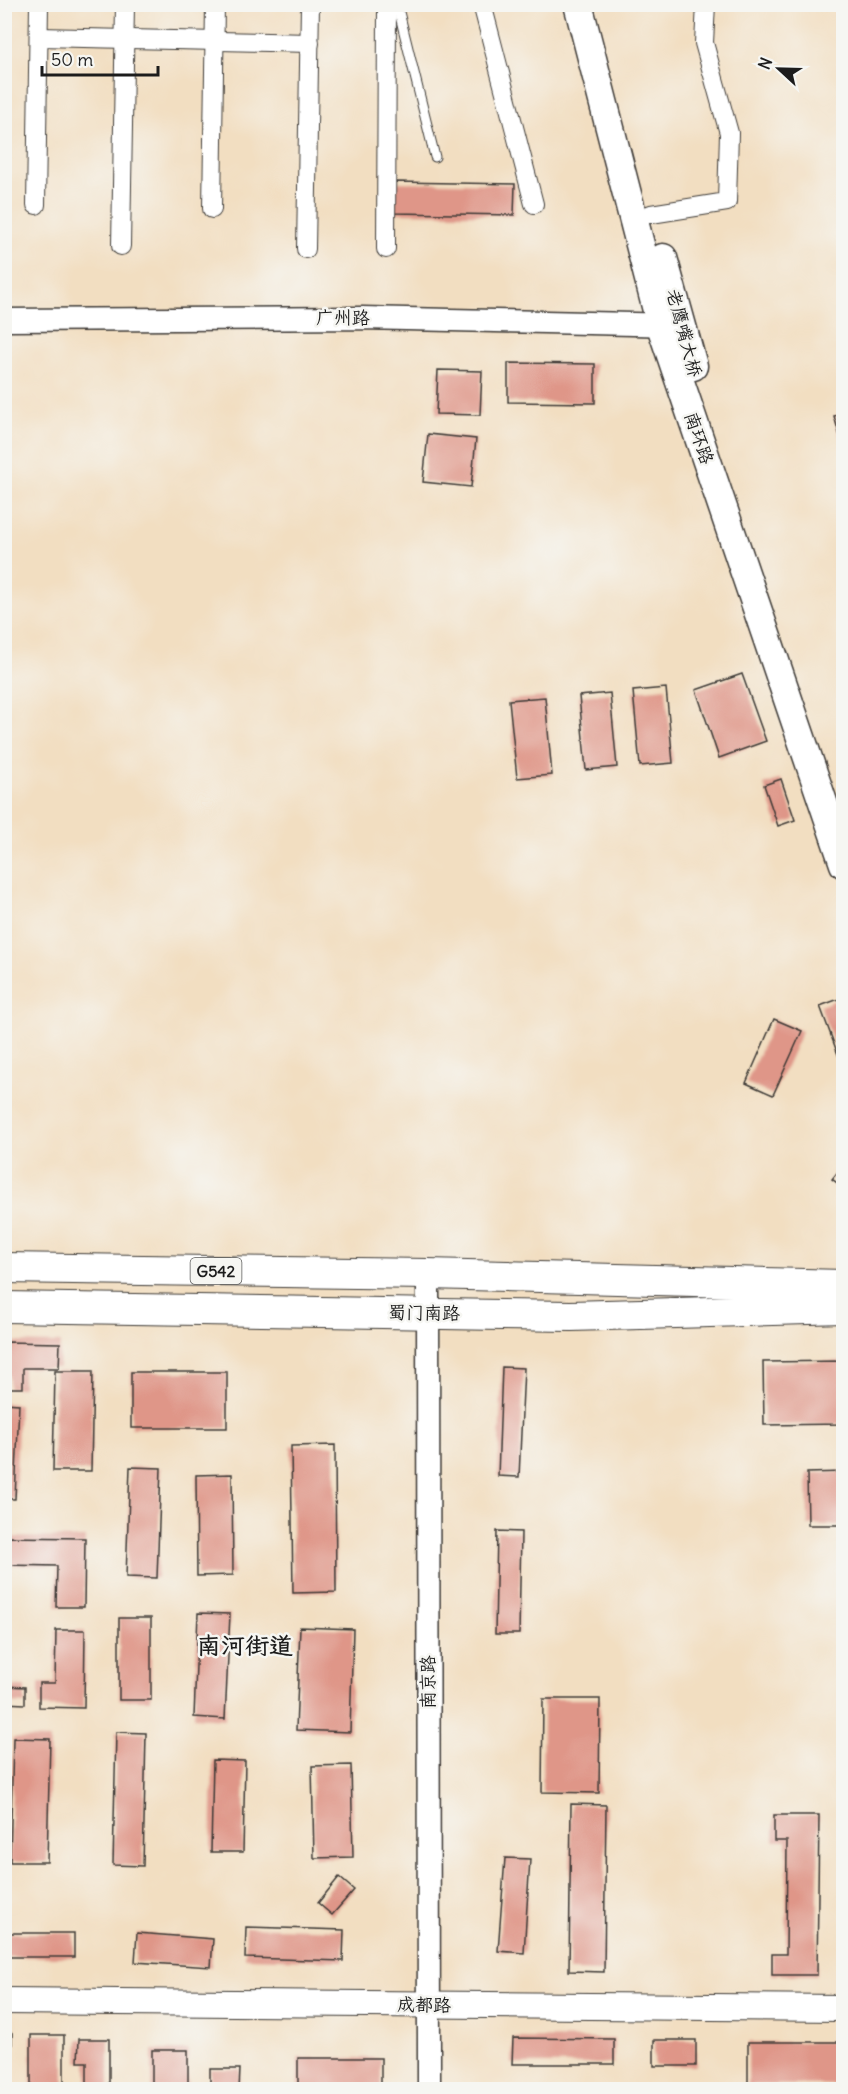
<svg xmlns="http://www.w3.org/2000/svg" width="848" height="2094" font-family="Delius,'LXGW WenKai TC',sans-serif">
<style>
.building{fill:#df9688}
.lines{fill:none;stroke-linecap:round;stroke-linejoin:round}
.service-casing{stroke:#3c3935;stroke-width:11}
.minor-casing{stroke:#3c3935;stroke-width:20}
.tertiary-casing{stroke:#3c3935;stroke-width:25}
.secondary-casing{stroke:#3c3935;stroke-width:28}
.primary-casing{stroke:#3c3935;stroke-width:31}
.trunk-casing{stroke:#3c3935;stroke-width:32}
.service{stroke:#fff;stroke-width:9}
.minor{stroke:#fff;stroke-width:18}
.tertiary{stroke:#fff;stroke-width:22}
.secondary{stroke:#fff;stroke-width:26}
.primary{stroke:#fff;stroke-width:28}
.trunk{stroke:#fff;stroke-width:30}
.labels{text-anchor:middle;stroke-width:5;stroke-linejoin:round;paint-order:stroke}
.shield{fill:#f6f6f2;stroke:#5d5d5c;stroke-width:1.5}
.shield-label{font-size:16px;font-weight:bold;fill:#1c1c1c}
.street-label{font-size:18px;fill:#1c1c1c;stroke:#f6f6f2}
.district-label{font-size:24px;font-weight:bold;fill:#1c1c1c;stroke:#f6f6f2}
</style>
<rect width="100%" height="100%" fill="#f6f6f2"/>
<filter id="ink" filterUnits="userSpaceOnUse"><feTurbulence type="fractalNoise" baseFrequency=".0167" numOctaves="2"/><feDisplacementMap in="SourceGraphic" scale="12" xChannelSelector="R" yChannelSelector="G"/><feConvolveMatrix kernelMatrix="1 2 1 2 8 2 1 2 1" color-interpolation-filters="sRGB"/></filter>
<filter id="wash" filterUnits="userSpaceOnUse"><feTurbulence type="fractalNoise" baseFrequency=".008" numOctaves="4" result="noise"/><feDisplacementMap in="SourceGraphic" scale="24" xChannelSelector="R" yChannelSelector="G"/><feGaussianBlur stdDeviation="1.35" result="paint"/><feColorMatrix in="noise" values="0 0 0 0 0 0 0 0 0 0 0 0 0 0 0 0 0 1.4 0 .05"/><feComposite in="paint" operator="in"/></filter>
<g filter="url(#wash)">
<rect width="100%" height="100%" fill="#f2dec1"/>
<g id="blocks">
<g class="building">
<path d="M395 182 515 184 514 215 394 213Z"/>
<path d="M508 363 595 364V403L508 402Z"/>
<path d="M438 370 482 371 480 415 436 414Z"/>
<path d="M844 413V447H843L834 416Z"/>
<path d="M428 434 476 439 471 487 423 482Z"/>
<path d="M742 674 766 741 719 758 696 690Z"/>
<path d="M666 688 673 763 640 766 633 691Z"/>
<path d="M610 693 617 767 586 770 579 696Z"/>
<path d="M545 697 552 775 517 778 509 700Z"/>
<path d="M781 779 795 820 778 826 764 785Z"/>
<path d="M844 997V1068H843L820 1006Z"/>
<path d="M774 1019 802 1031 773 1095 746 1083Z"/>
<path d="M844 1164V1188L832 1179Z"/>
<path d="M4 1342 60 1343 59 1368H23V1388H9V1376L4 1375Z"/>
<path d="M844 1361V1424L764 1425 763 1362Z"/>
<path d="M502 1367 524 1368 519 1477 498 1476Z"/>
<path d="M55 1371H93L91 1471H53Z"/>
<rect x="131" y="1372" width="96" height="56"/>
<path d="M4 1403 19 1404 15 1499H4Z"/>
<path d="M335 1445 336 1592 293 1593 291 1446Z"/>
<path d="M130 1467 161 1468 157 1578 126 1577Z"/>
<path d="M844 1472V1525H808L807 1473Z"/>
<path d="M232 1474 233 1575 197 1576 196 1475Z"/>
<path d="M497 1531 521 1532 519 1634H495Z"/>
<path d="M4 1537 85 1538 84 1607H56L57 1566 4 1565Z"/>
<path d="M198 1613 230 1614 225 1719 194 1717Z"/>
<rect x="119" y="1618" width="32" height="82"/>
<path d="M300 1627 353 1629 350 1732 296 1730Z"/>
<path d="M56 1630H85L84 1708 39 1707V1683H55Z"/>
<path d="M4 1686 25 1687V1704L4 1703Z"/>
<path d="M543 1699H600L599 1793 542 1792Z"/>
<path d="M116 1732 146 1733 143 1866 113 1865Z"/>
<path d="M13 1738 50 1739 47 1862H10Z"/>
<path d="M213 1760 245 1761 243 1852H211Z"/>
<path d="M351 1765 353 1857 314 1858 312 1766Z"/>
<path d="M571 1804 606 1805 604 1972 569 1971Z"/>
<path d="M774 1815H819L817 1975H772V1954H786L787 1841H774Z"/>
<path d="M505 1858 530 1859 524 1953 498 1951Z"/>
<path d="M339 1877 354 1890 332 1915 318 1903Z"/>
<path d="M246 1927 344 1930 343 1961 245 1958Z"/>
<rect x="4" y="1933" width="70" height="24"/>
<path d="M137 1933 213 1939 211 1967 135 1962Z"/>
<rect x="4" y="2033" width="8" height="25"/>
<rect x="31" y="2035" width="33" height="55"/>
<path d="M513 2038 614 2039V2064H512Z"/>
<path d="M79 2039H109V2090H87V2062H78Z"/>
<rect x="654" y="2040" width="42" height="26"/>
<rect x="748" y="2042" width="96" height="43"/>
<rect x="152" y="2050" width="36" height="40"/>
<rect x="298" y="2058" width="83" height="32"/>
<path d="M210 2069H240L239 2090H210Z"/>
</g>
</g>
</g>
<g filter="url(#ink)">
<use href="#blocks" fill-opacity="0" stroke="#3c3935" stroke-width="1.5"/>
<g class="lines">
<g class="service-casing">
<path id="service" d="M397 4 435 157"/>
</g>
<g class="minor-casing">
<g id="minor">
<path d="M482 4 534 204"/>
<path d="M39 37 310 43"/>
<path d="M36 205 39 4"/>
<path d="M212 209 215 4"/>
<path d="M651 214 727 202 729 133 704 43 706 4"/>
<path d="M121 246 125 4"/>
<path d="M306 249 310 4"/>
<path d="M386 249 387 4"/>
</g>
</g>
<g class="tertiary-casing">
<g id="tertiary">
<path d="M4 320 362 318 677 325"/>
<path d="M428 1274 429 2090"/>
</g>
</g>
<g class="secondary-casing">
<path id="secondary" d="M4 2001 844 2008"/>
</g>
<g class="primary-casing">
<g id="primary">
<path d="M578 4 661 326 844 864"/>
<path d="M663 258 693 366"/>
</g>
</g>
<g class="trunk-casing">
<g id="trunk">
<path d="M4 1268 428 1274 844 1285"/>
<path d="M4 1307 571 1316 844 1308"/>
</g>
</g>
<use href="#service" class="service"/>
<use href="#minor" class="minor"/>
<use href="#tertiary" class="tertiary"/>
<use href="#secondary" class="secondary"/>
<use href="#primary" class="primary"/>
<use href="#trunk" class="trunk"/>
</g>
</g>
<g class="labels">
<rect class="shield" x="190.5" y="1258" width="51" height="26" rx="4.5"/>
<g class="shield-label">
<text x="216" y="1277">G542</text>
</g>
<g class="street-label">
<text x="343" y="324">广州路</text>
<text transform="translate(684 333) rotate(75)" y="6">老鹰嘴大桥</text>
<text transform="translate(699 438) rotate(71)" y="6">南环路</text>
<text transform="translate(424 1313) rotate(1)" y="6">蜀门南路</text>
<text transform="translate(428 1682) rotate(-90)" y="6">南京路</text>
<text transform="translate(424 2005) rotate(1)" y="6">成都路</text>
</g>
<g class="district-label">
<text x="245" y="1654">南河街道</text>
</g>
</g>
<rect width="848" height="2094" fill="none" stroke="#f6f6f2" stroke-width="24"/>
<g transform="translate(779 69) rotate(292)" stroke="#f6f6f2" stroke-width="4.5" paint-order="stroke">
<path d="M0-4.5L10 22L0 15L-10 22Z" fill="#1c1c1c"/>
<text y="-9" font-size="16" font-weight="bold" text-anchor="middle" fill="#1c1c1c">N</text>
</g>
<path d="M42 66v9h116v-9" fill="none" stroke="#1c1c1c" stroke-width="3"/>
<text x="51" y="66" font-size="18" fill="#1c1c1c" stroke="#f6f6f2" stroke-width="4.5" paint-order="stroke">50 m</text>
</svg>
